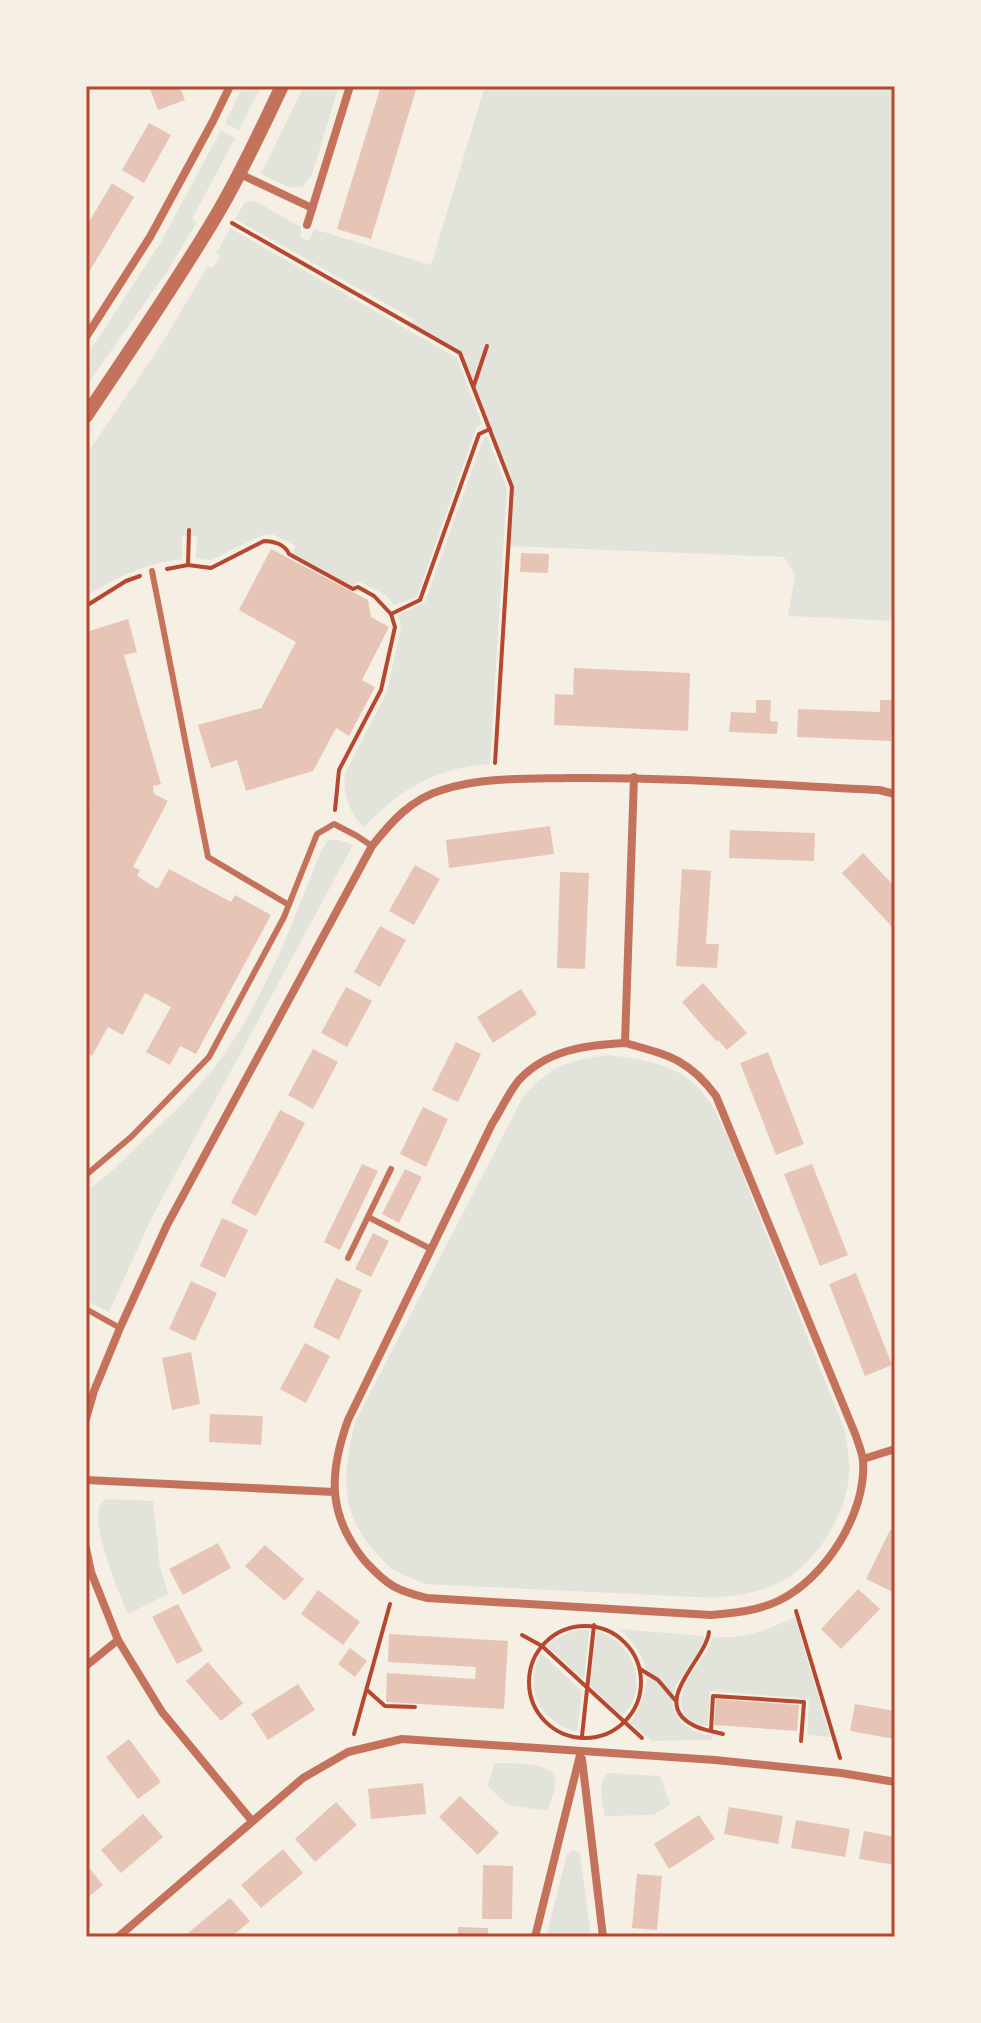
<svg xmlns="http://www.w3.org/2000/svg" width="981" height="2023" font-family="Helvetica,sans-serif">
<style>
.green{fill:#e2e4dc}
.building{fill:#e6c5b7}
.lines{fill:none;stroke-linecap:round;stroke-linejoin:round}
.path{stroke:#b5482f;stroke-width:4}
.service{stroke:#c5725c;stroke-width:6}
.minor{stroke:#c5725c;stroke-width:8}
.tertiary{stroke:#c5725c;stroke-width:14}
.neatline{fill:none;stroke:#b5482f;stroke-width:3}
</style>
<rect width="100%" height="100%" fill="#f6efe4"/>
<g class="green">
<path d="M243 86H261L239 130 225 123Z"/>
<path d="M304 86H339L312 174 303 186 290 188 261 174Z"/>
<path d="M485 86H895V621L788 616 795 575 784 557 509 546 512 487 460 353 412 325 413 319 235 219 245 202 255 201 301 227V237L309 241 314 229 431 265Z"/>
<path d="M221 130 235 138 192 219 197 222 168 270 86 386V357L161 242Z"/>
<path d="M230 228 457 358 482 424 477 426 417 597 394 605 386 595 358 581 354 587 292 553 296 546 272 534 263 535 211 560 196 558 197 536H182V559C143 564 120 576 86 596V455L161 345 208 266 213 268 220 256 216 254Z"/>
<path d="M487 436 507 488 490 764C433 769 404 787 364 827 350 815 342 792 345 773L387 692 401 627 398 615 425 602 483 439Z"/>
<path d="M328 840H339L353 845 151 1219 109 1312 92 1304 86 1298V1191C108 1176 126 1158 145 1139 169 1117 193 1094 213 1069 263 1005 291 926 321 851Z"/>
<path d="M610 1055C645 1060 684 1065 706 1097 715 1108 720 1123 727 1136L845 1431C847 1445 850 1460 849 1474 846 1517 815 1565 777 1584 758 1593 736 1595 716 1598L425 1584C415 1579 401 1575 391 1568 387 1565 382 1559 378 1555 338 1513 343 1474 355 1422L523 1097C551 1065 569 1060 610 1055Z"/>
<path d="M106 1499 153 1501 160 1567 168 1594 128 1614C119 1594 93 1530 99 1509 100 1503 101 1503 106 1499Z"/>
<path d="M795 1617 830 1737 807 1735 809 1699 710 1691 708 1726C699 1725 690 1723 685 1715 669 1689 707 1660 713 1637 744 1639 767 1630 795 1617Z"/>
<path d="M619 1629 704 1636C702 1662 660 1685 676 1714 683 1728 697 1733 712 1736V1740L652 1741 630 1723C655 1686 652 1659 619 1629Z"/>
<path d="M579 1630H589L584 1680 547 1646C557 1637 566 1633 579 1630Z"/>
<path d="M597 1631C633 1641 651 1688 622 1716L590 1685Z"/>
<path d="M541 1653 582 1691 577 1732C540 1721 522 1689 541 1653Z"/>
<path d="M495 1763C511 1764 552 1760 555 1779 557 1788 550 1802 547 1811L508 1805 487 1786Z"/>
<path d="M608 1773 660 1776 670 1805 653 1815 605 1816C603 1801 596 1784 608 1773Z"/>
<path d="M573 1850 580 1854 591 1937H546L567 1854Z"/>
</g>
<g class="building">
<path d="M149 86H179L185 100 158 110Z"/>
<path d="M381 86H417L371 239 337 229Z"/>
<path d="M149 123 171 135 144 183 122 170Z"/>
<path d="M112 183 134 197 86 277V227Z"/>
<path d="M271 549 368 600 371 617 389 627 362 680 375 687 349 736 336 728 313 771 246 791 237 760 211 768 198 725 261 708 296 642 239 610Z"/>
<path d="M521 553 549 554 548 573 520 572Z"/>
<path d="M128 619 137 652 124 655 161 784 153 786 154 794 168 801 133 867 140 870 137 876 158 889 169 869 231 902 235 895 271 915 196 1054 180 1046 170 1065 146 1052 171 1007 145 993 123 1035 108 1027 92 1056 86 1053V803L90 802 86 788V632Z"/>
<path d="M574 668 690 673 688 731 554 725 555 694 573 695Z"/>
<path d="M756 700H771L770 721 778 722 777 734 729 732 731 712 756 713Z"/>
<path d="M880 700H893L891 741 797 737 798 709 880 712Z"/>
<path d="M550 826 554 854 449 868 446 840Z"/>
<path d="M730 830 815 833 814 861 729 858Z"/>
<path d="M863 853 895 887V930L842 873Z"/>
<path d="M415 865 440 879 414 925 389 911Z"/>
<path d="M682 869 711 871 706 944H719L717 968 676 966Z"/>
<path d="M560 872 589 873 585 969 557 968Z"/>
<path d="M380 926 406 940 380 987 354 972Z"/>
<path d="M703 983 747 1033 727 1050 718 1040 716 1041 682 1002Z"/>
<path d="M346 987 372 1001 347 1047 321 1033Z"/>
<path d="M521 989 537 1014 493 1043 477 1017Z"/>
<path d="M456 1042 481 1054 458 1102 432 1090Z"/>
<path d="M313 1049 338 1062 313 1109 288 1095Z"/>
<path d="M768 1052 804 1144 776 1155 740 1063Z"/>
<path d="M423 1107 448 1119 426 1167 400 1154Z"/>
<path d="M280 1110 305 1123 256 1216 231 1203Z"/>
<path d="M362 1164 378 1171 340 1250 324 1242Z"/>
<path d="M812 1164 848 1255 820 1266 784 1174Z"/>
<path d="M405 1169 422 1177 399 1223 382 1214Z"/>
<path d="M222 1218 248 1230 225 1278 200 1266Z"/>
<path d="M373 1233 389 1241 371 1277 355 1269Z"/>
<path d="M856 1273 892 1365 865 1376 829 1284Z"/>
<path d="M336 1278 362 1290 339 1340 313 1327Z"/>
<path d="M191 1281 217 1293 195 1341 169 1329Z"/>
<path d="M305 1343 330 1356 306 1403 280 1389Z"/>
<path d="M191 1352 200 1404 172 1410 162 1358Z"/>
<path d="M210 1414 263 1416 261 1445 209 1442Z"/>
<path d="M890 1530 895 1533V1588L893 1592 866 1579Z"/>
<path d="M218 1543 231 1568 183 1595 169 1569Z"/>
<path d="M265 1545 304 1579 285 1601 245 1566Z"/>
<path d="M858 1589 880 1609 841 1649 821 1629Z"/>
<path d="M318 1590 360 1622 343 1645 301 1614Z"/>
<path d="M178 1604 203 1651 177 1664 152 1617Z"/>
<path d="M389 1634 508 1641 504 1709 386 1702 387 1673 475 1679 476 1667 388 1662Z"/>
<path d="M350 1648 367 1661 355 1677 338 1664Z"/>
<path d="M208 1662 243 1703 221 1721 186 1681Z"/>
<path d="M298 1684 315 1710 268 1740 251 1714Z"/>
<path d="M716 1699 799 1705 797 1731 714 1725Z"/>
<path d="M855 1704 895 1711V1739L850 1731Z"/>
<path d="M129 1739 161 1782 138 1799 106 1757Z"/>
<path d="M423 1783 426 1814 371 1819 368 1789Z"/>
<path d="M460 1796 499 1833 478 1855 439 1817Z"/>
<path d="M336 1802 357 1825 315 1862 295 1839Z"/>
<path d="M729 1807 783 1816 778 1844 724 1834Z"/>
<path d="M143 1814 163 1837 121 1873 101 1850Z"/>
<path d="M699 1815 715 1839 669 1869 654 1844Z"/>
<path d="M796 1820 850 1829 845 1857 791 1848Z"/>
<path d="M864 1831 895 1837V1865L859 1859Z"/>
<path d="M283 1849 303 1873 261 1908 241 1885Z"/>
<path d="M86 1864 103 1885 86 1899Z"/>
<path d="M483 1865 513 1866 512 1919H482Z"/>
<path d="M637 1874 662 1876 657 1930 632 1928Z"/>
<path d="M230 1898 250 1921 231 1937H191L188 1933Z"/>
<path d="M458 1927 488 1928V1937H458Z"/>
</g>
<g class="lines">
<g class="path">
<path d="M232 223 460 353 512 487 495 763"/>
<path d="M474 385 487 346"/>
<path d="M188 565 189 530"/>
<path d="M167 569 188 565 211 568 264 541C273 541 285 544 289 554L353 589 358 587 374 596 391 614 395 627 381 690 339 770 335 810"/>
<path d="M86 606 126 581 140 576"/>
<path d="M391 614 420 600 479 434 490 429"/>
<path d="M796 1611 840 1758"/>
<circle cx="585" cy="1682" r="56"/>
<path d="M709 1632C706 1660 649 1702 693 1725 701 1730 713 1731 723 1734"/>
<path d="M522 1635 542 1646 642 1738"/>
<path d="M640 1669 658 1680 675 1700"/>
<path d="M367 1690 385 1706 415 1707"/>
<path d="M711 1730 713 1696 804 1702 801 1741"/>
<path d="M354 1734 390 1604"/>
<path d="M582 1736 594 1625"/>
</g>
<g class="service">
<path d="M152 571 208 857 289 905"/>
<path d="M86 1175 131 1137 209 1057 284 917 317 834 334 824 357 836 372 846"/>
<path d="M368 1217 431 1249"/>
<path d="M348 1258 391 1169"/>
<path d="M86 1309 120 1328"/>
</g>
<g class="minor">
<path d="M240 174 312 208"/>
<path d="M307 225 350 86"/>
<path d="M86 337 150 237 213 121 230 86"/>
<path d="M625 1043C668 1055 689 1059 716 1096L856 1436C858 1443 862 1452 863 1460 867 1513 825 1579 778 1601 757 1611 734 1613 711 1615L427 1598C417 1595 406 1593 397 1588 386 1583 373 1570 364 1560 327 1514 329 1473 348 1420L492 1124C501 1110 509 1092 519 1080 547 1050 585 1045 625 1043Z"/>
<path d="M625 1043 634 777"/>
<path d="M86 1419 94 1391 120 1328 167 1225 372 846C391 822 411 799 442 790 482 777 527 779 569 778 672 777 776 785 879 790L895 794"/>
<path d="M863 1459 895 1449"/>
<path d="M86 1480 334 1492"/>
<path d="M86 1548 91 1572 118 1640 162 1712 252 1821"/>
<path d="M86 1666 118 1640"/>
<path d="M582 1759 603 1937"/>
<path d="M118 1937 303 1778 348 1752 402 1739 715 1760 841 1773 895 1782"/>
<path d="M535 1937 581 1751"/>
</g>
<path class="tertiary" d="M86 416C130 350 175 285 216 216 241 174 261 130 282 86"/>
</g>
<rect width="981" height="2023" fill="none" stroke="#f6efe4" stroke-width="176"/>
<rect x="88" y="88" width="805" height="1847" class="neatline"/>
</svg>
